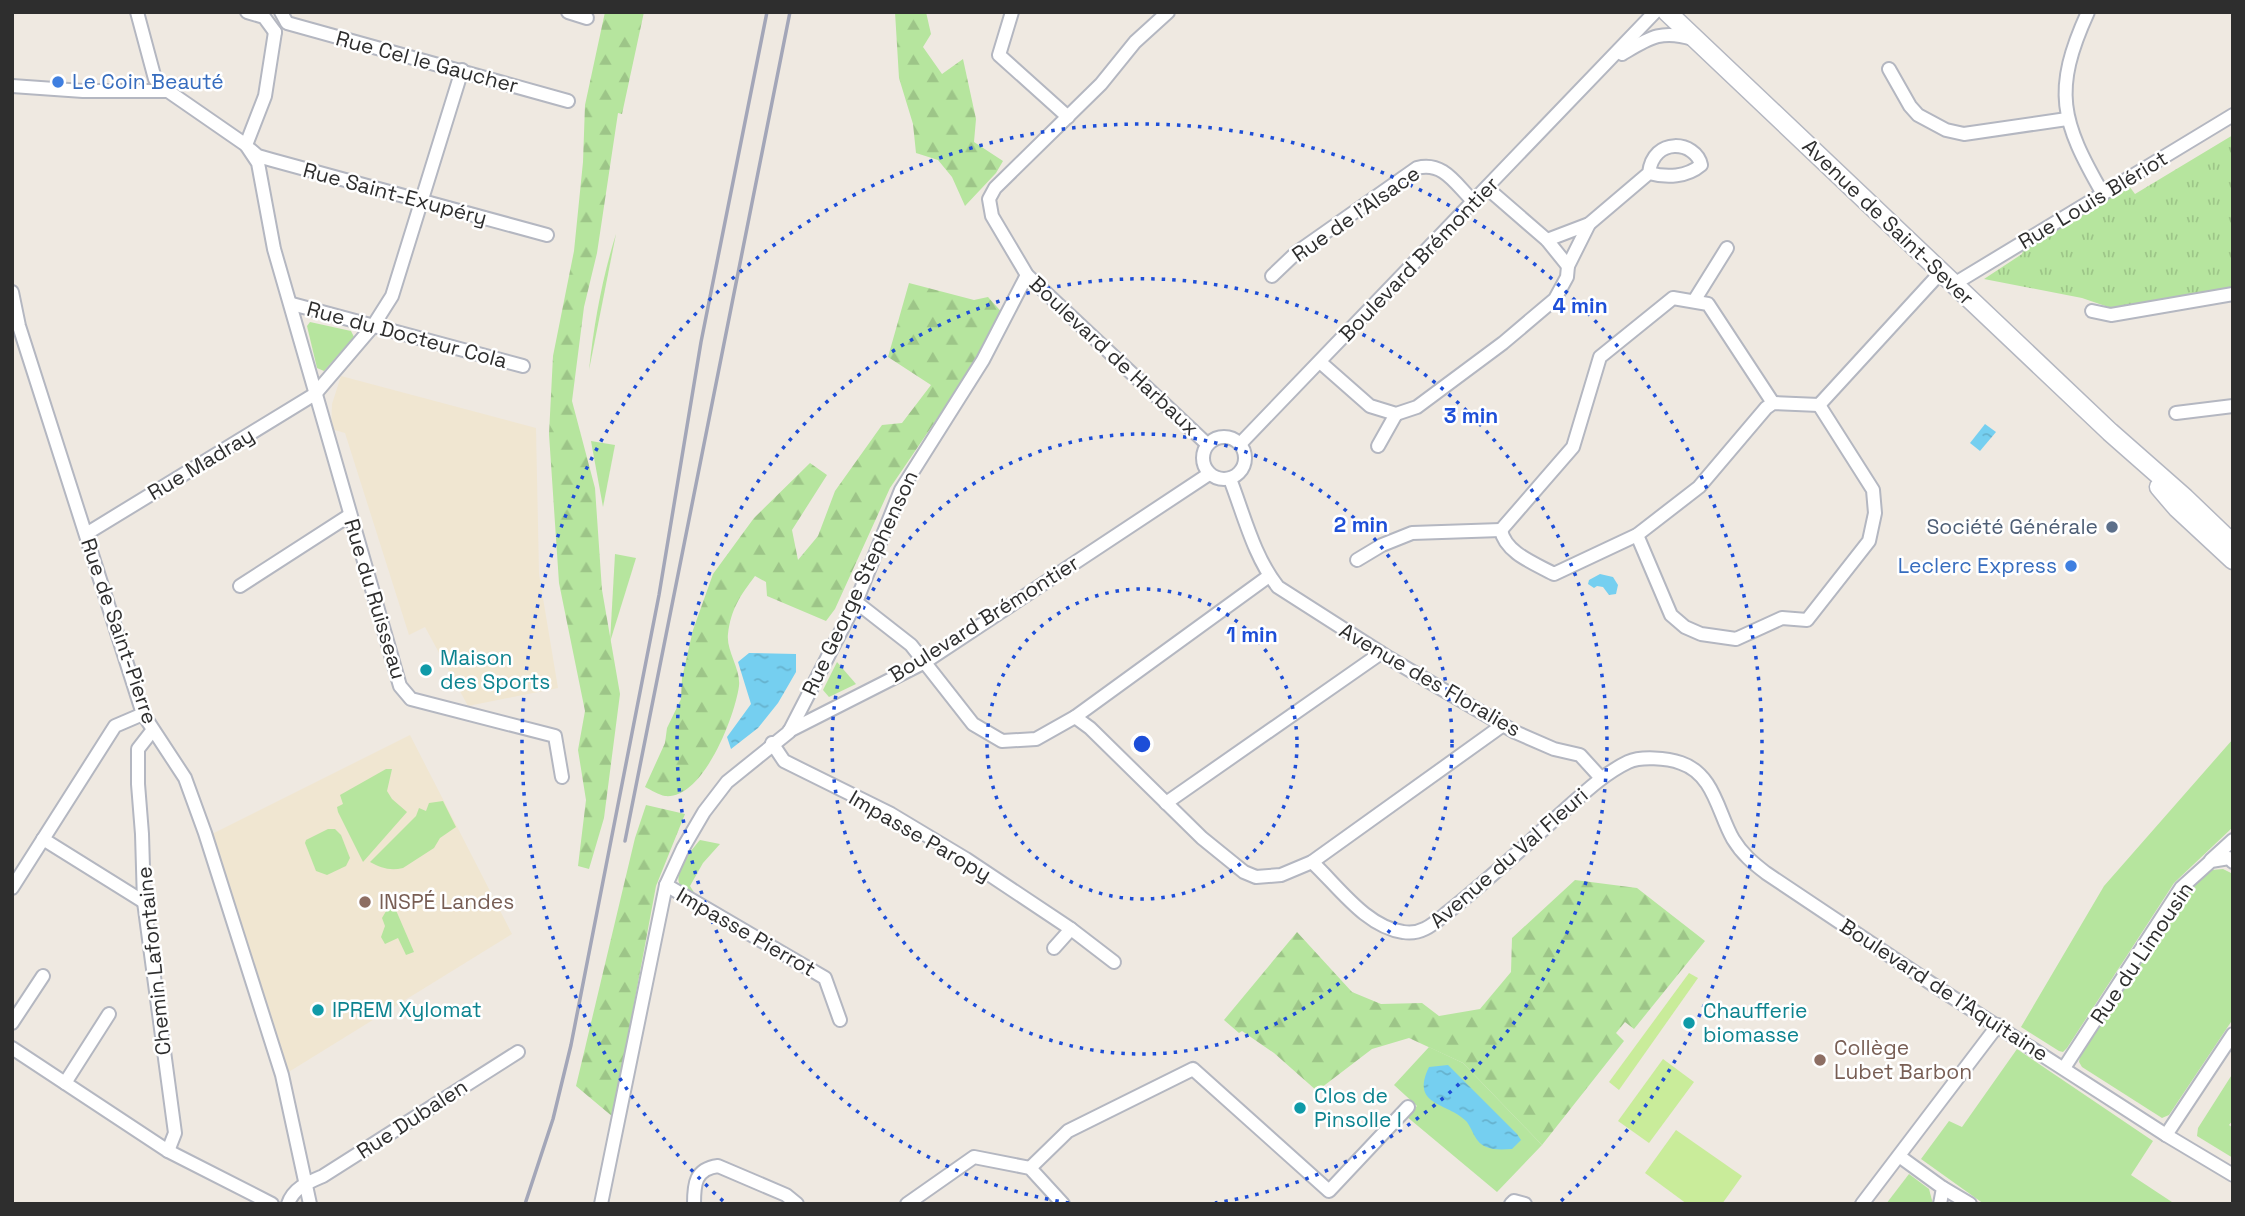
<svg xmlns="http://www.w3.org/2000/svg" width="2245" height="1216" font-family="'Space Grotesk',sans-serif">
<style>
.education{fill:#f0e6d1}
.grass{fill:#b6e59e}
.forest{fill:url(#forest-firs)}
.park{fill:url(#park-tufts)}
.pitch{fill:#c9ec9a}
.water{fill:url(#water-ripples)}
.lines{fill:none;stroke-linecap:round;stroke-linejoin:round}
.minor-casing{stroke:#b4b7c1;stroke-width:16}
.secondary-casing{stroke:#b4b7c1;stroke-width:21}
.minor{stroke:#fff;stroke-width:12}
.secondary{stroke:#fff;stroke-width:18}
.rail{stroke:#a3a6b8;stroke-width:3.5}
.ring{fill:none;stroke:#1d4ed8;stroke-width:3.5;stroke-dasharray:3.5 7}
.shop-dot{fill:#3f7fe0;stroke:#fff;stroke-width:2.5}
.service-dot{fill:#5c6f8a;stroke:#fff;stroke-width:2.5}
.culture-dot{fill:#0f9aa8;stroke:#fff;stroke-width:2.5}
.education-dot{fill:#8d6e63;stroke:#fff;stroke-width:2.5}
.labels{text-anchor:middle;stroke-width:5;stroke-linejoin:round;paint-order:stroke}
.street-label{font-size:21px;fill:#2e2e2e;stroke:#fff}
.shop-label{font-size:21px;fill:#366cbe;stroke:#fff;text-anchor:start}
.service-label{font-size:21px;fill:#4e5e75;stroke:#fff;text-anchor:end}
.culture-label{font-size:21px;fill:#0d838f;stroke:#fff;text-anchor:start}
.education-label{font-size:21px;fill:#785e54;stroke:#fff;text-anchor:start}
.centre{fill:#1d4ed8;stroke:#fff;stroke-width:3.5}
.ring-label{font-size:21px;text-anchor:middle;font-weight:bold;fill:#1d4ed8;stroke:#fff;stroke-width:5;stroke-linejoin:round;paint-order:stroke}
</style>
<defs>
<pattern id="forest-firs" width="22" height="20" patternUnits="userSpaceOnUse" patternTransform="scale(1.75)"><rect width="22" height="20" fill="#b6e59e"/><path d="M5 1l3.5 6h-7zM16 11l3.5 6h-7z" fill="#9dc588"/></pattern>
<pattern id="park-tufts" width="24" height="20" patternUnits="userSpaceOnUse" patternTransform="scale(1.75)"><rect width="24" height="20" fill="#b6e59e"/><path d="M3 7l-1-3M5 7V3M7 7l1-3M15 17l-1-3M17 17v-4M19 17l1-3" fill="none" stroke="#9dc588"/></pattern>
<pattern id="water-ripples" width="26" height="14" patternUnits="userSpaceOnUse" patternTransform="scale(1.75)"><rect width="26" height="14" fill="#75cff0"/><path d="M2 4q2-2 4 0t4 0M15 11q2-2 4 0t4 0" fill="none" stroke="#66b2ce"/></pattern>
</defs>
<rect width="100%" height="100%" fill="#efe9e1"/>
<g class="education">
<path d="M341 376 536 428 539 574 558 688 468 706 425 627 409 635 345 433 331 429 332 404Z"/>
<path d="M410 735 512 934 287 1073 212 834Z"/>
</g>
<g class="grass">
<path d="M616 234 589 370C594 323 602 279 616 234Z"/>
<path d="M310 322 351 331 354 337 324 371 317 368 307 326Z"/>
<path d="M591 441 615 445 603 507Z"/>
<path d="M615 554 636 558 610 642Z"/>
<path d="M837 662 856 684 829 697 823 690Z"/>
<path d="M2233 739V827L2174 883 2067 1048 2063 1052 2059 1051 2021 1027 2104 886Z"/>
<path d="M386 769H392L387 791 392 799 407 812 363 862 338 812 337 807 343 804 340 795Z"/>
<path d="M443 801 456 827 440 838 434 848 403 868C390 871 381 868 370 862L416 816 419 808 426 811 429 803Z"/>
<path d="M328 829H335L341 835 350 858 346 866 327 875 316 871 305 843 306 840Z"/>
<path d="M700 840 720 844 703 863 690 886 695 894C690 892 683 891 680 885 673 872 692 849 700 840Z"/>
<path d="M2223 869 2233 874V1019L2169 1115 2162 1118 2082 1067 2079 1062 2080 1056 2185 894 2212 870Z"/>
<path d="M392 901 414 952 406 955 398 938 385 944 381 937 385 926 382 918Z"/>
<path d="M1429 1047 1463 1063 1542 1145 1497 1192 1406 1116 1417 1106 1394 1085Z"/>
<path d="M2017 1049 2153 1141 2131 1175 2175 1204H1984L1921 1159 1949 1121 1962 1127Z"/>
<path d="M2233 1073V1120L2229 1125 2233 1128V1158L2197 1136 2198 1128Z"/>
<path d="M1909 1174 1929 1189 1933 1204H1886Z"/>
</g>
<g class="forest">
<path d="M605 12H644L622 114 618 113 597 253 584 307 572 401 595 488 602 590 620 694 604 818 589 869 578 866 586 800 578 750 585 711 559 583 549 434 553 356 574 251 583 162 585 105Z"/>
<path d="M895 12H926L931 34 923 47 942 74 963 59 976 119 974 142 1003 161 996 173 965 206 952 177 938 160 916 153 913 124 899 78Z"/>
<path d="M909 283 974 300 988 297 1006 317 890 488 835 609 826 621 767 596 766 582 755 576C740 596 731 609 728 634 726 651 741 669 739 686 735 716 703 800 665 796 659 795 651 790 645 787L665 743 667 728 681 699 682 678 693 630 713 574 754 518 810 463 827 475 792 530 798 560 818 536 835 491 882 425 902 423 931 385 888 357Z"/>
<path d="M646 805 685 814 656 886 613 1117 576 1086 635 838Z"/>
<path d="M1575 880 1637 888 1705 941 1634 1029 1625 1022 1616 1033 1624 1041 1542 1145 1463 1063 1409 1038 1372 1049 1317 1091 1274 1053 1242 1031 1239 1033 1224 1020 1297 932 1352 992 1381 1004 1422 1003 1439 1016 1480 1009 1511 972 1512 938Z"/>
</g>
<path class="park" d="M2233 135V290L2117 310 2082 298 1984 279 2022 254 2023 251 2129 186 2135 194Z"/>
<g class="pitch">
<path d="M1689 973 1698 978 1619 1090 1609 1082Z"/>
<path d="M1663 1059 1694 1082 1649 1143 1618 1121Z"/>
<path d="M1676 1130 1742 1176 1722 1204H1687L1645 1173Z"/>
</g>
<g class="water">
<path d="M1985 424 1996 432 1980 451 1970 443Z"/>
<path d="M1600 574 1613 577 1618 585 1616 594 1609 595 1603 587 1597 586 1594 588 1588 584 1589 580Z"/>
<path d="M749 653 796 654V672L778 703 758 728 731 749 727 737 751 704 738 662Z"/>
<path d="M1448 1065 1517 1134 1521 1140 1512 1149C1497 1150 1482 1151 1474 1135 1472 1131 1469 1124 1466 1121 1447 1102 1410 1106 1429 1067Z"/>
</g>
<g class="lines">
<g class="minor-casing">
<g id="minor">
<path d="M137 12 155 79 168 91 246 145 258 163 274 249 400 686 411 699 555 736 562 777"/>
<path d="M247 12 264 17 275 32"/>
<path d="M281 12 287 23 568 101"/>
<path d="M568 12 587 18"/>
<path d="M1012 12 999 55 1068 117"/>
<path d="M1168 12 1135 42 1101 84 995 188 989 199 992 216 1027 275 1207 444"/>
<path d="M2088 12C2052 91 2061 121 2103 194"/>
<path d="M1622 54C1649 38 1661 29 1693 39"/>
<path d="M1889 69 1910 106 1918 115 1946 130 1964 134 2067 119"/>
<path d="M12 86 83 91H168"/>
<path d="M246 145 265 96 275 32"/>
<path d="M251 150 258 156 272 160 547 235"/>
<path d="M1487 188 1547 240 1568 266"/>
<path d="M1547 240 1589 224 1649 173C1667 178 1687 177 1701 165 1696 141 1653 136 1649 173"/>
<path d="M1272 276 1296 253 1417 168C1444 161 1456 185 1474 202"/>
<path d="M1954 284 2233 115"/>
<path d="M12 292 19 326 143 714 185 778 205 833 282 1075 310 1204"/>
<path d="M1694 301 1727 248"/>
<path d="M292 304 523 366"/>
<path d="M2092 311 2111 315 2233 294"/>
<path d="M1320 362 1370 406 1396 414 1417 407 1503 343 1555 299 1567 277 1568 266 1589 224"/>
<path d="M2176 413 2233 406"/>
<circle cx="1224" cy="458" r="21"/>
<path d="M1240 444 1655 12"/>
<path d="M1378 446 1396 414"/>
<path d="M1230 479C1244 515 1254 557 1278 587L1389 658 1515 732 1554 749 1580 755 1601 778"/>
<path d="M1501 530C1505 553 1536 564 1554 574L1637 535 1699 487 1766 408 1773 403 1819 405 1941 272"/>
<path d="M1501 530 1573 447 1600 357 1673 298 1708 304 1773 403"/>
<path d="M86 534 315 394 373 326 392 296 462 70"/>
<path d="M1637 535 1671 615 1685 627 1701 634 1736 639 1782 618 1807 620 1869 541 1875 513 1873 490 1819 405"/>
<path d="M1357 560 1382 545 1412 533 1501 530"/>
<path d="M240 586 350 515"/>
<path d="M856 602 911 645 973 724 1002 741 1036 739 1075 717 1090 728 1202 838 1244 872 1256 877 1281 875 1312 862 1503 725"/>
<path d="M1075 717 1269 576"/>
<path d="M152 731 138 749V784L142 834 144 902 175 1133 168 1151"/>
<path d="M789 731 925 662 1209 474"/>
<path d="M772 743 784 761 891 814 966 859 1071 929 1054 948"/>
<path d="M1166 803 1381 653"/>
<path d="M43 839 144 902"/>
<path d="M2211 860 2233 840"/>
<path d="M1312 862C1338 886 1366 927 1403 932 1424 936 1437 920 1453 908 1489 879 1523 848 1557 817 1580 797 1601 775 1628 762 1641 756 1667 758 1681 763 1714 774 1718 813 1733 839 1742 854 1753 863 1766 873L1938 988 2166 1135 2233 1175"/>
<path d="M666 885 825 978 840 1020"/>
<path d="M12 888 115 726 143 714"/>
<path d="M1071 929 1114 962"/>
<path d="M12 1023 43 976"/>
<path d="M12 1048 168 1151 272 1204"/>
<path d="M2064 1068 2181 888 2211 861 2229 858 2233 862"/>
<path d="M65 1083 109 1014"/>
<path d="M2166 1135 2233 1034"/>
<path d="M1899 1156 1943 1188 1940 1204"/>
<path d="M1030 1168 1068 1131 1193 1069 1329 1191 1408 1107"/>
<path d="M1943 1188 1970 1204"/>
<path d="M288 1204C293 1188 309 1182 323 1176L518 1052"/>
<path d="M601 1204 666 885 683 848 704 812 727 782 789 732 856 602 901 490 983 360 1027 275"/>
<path d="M694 1204C694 1184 695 1169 718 1166L786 1195 797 1204"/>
<path d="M907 1204 974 1157 1030 1168 1063 1204"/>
<path d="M1511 1204 1514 1201 1525 1204"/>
<path d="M1862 1204 1998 1025"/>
</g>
</g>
<g class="secondary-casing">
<g id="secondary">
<path d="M1667 12 2110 432 2185 498 2233 544"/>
<path d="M2159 487 2177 508 2233 560"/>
</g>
</g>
<use href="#minor" class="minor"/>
<use href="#secondary" class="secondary"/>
<g class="rail">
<path d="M625 841 790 12"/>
<path d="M525 1204 553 1119 571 1045 659 595 701 342 767 12"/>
</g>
</g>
<g class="ring">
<circle cx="1142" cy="744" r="155"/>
<circle cx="1142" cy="744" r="310"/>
<path d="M1069 1203A465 465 0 1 1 1215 1203"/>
<path d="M723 1201A620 620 0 1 1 1561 1201"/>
</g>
<g class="shop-dot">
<circle cx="58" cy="82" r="7"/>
<circle cx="2071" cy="566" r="7"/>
</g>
<circle class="service-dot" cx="2112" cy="527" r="7"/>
<g class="culture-dot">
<circle cx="426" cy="670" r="7"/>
<circle cx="318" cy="1010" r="7"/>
<circle cx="1689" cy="1023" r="7"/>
<circle cx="1300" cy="1108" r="7"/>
</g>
<g class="education-dot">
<circle cx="365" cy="902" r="7"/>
<circle cx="1820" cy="1060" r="7"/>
</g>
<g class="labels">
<g class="street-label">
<text transform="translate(427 62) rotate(15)" y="7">Rue Cel le Gaucher</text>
<text transform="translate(395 194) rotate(15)" y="7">Rue Saint-Exupéry</text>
<text transform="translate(2093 200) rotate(-31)" y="7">Rue Louis Blériot</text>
<text transform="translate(1356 214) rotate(-35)" y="7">Rue de l'Alsace</text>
<text transform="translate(1888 222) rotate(44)" y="7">Avenue de Saint-Sever</text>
<text transform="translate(1419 259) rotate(-46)" y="7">Boulevard Brémontier</text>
<text transform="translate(407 335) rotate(15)" y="7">Rue du Docteur Cola</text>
<text transform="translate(1114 356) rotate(43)" y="7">Boulevard de Harbaux</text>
<text transform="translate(201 464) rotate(-31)" y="7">Rue Madray</text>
<text transform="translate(860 583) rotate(-65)" y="7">Rue George Stephenson</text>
<text transform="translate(375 599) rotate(73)" y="7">Rue du Ruisseau</text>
<text transform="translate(984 619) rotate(-32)" y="7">Boulevard Brémontier</text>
<text transform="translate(119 631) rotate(71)" y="7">Rue de Saint-Pierre</text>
<text transform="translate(1430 680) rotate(30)" y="7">Avenue des Floralies</text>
<text transform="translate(920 836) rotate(30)" y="7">Impasse Paropy</text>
<text transform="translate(1509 858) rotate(-41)" y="7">Avenue du Val Fleuri</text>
<text transform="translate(746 932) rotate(30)" y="7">Impasse Pierrot</text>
<text transform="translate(2142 953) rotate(-56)" y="7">Rue du Limousin</text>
<text transform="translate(154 961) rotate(-96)" y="7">Chemin Lafontaine</text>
<text transform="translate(1944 990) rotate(33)" y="7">Boulevard de l'Aquitaine</text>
<text transform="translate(412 1119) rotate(-33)" y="7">Rue Dubalen</text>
</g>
<g class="shop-label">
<text x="72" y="89">Le Coin Beauté</text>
<text x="2057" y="573" text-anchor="end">Leclerc Express</text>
</g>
<g class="service-label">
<text x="2098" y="534">Société Générale</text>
</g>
<g class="culture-label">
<text x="440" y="665">Maison<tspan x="440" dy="24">des Sports</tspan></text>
<text x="332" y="1017">IPREM Xylomat</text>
<text x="1703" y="1018">Chaufferie<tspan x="1703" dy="24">biomasse</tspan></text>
<text x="1314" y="1103">Clos de<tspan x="1314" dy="24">Pinsolle I</tspan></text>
</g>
<g class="education-label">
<text x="379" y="909">INSPÉ Landes</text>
<text x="1834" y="1055">Collège<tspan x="1834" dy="24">Lubet Barbon</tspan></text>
</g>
</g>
<circle cx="1142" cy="744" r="10" class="centre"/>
<g class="ring-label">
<text x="1580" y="313">4 min</text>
<text x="1471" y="423">3 min</text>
<text x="1361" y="532">2 min</text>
<text x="1252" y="642">1 min</text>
</g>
<rect width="2245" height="1216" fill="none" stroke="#2e2e2e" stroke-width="28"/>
</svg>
